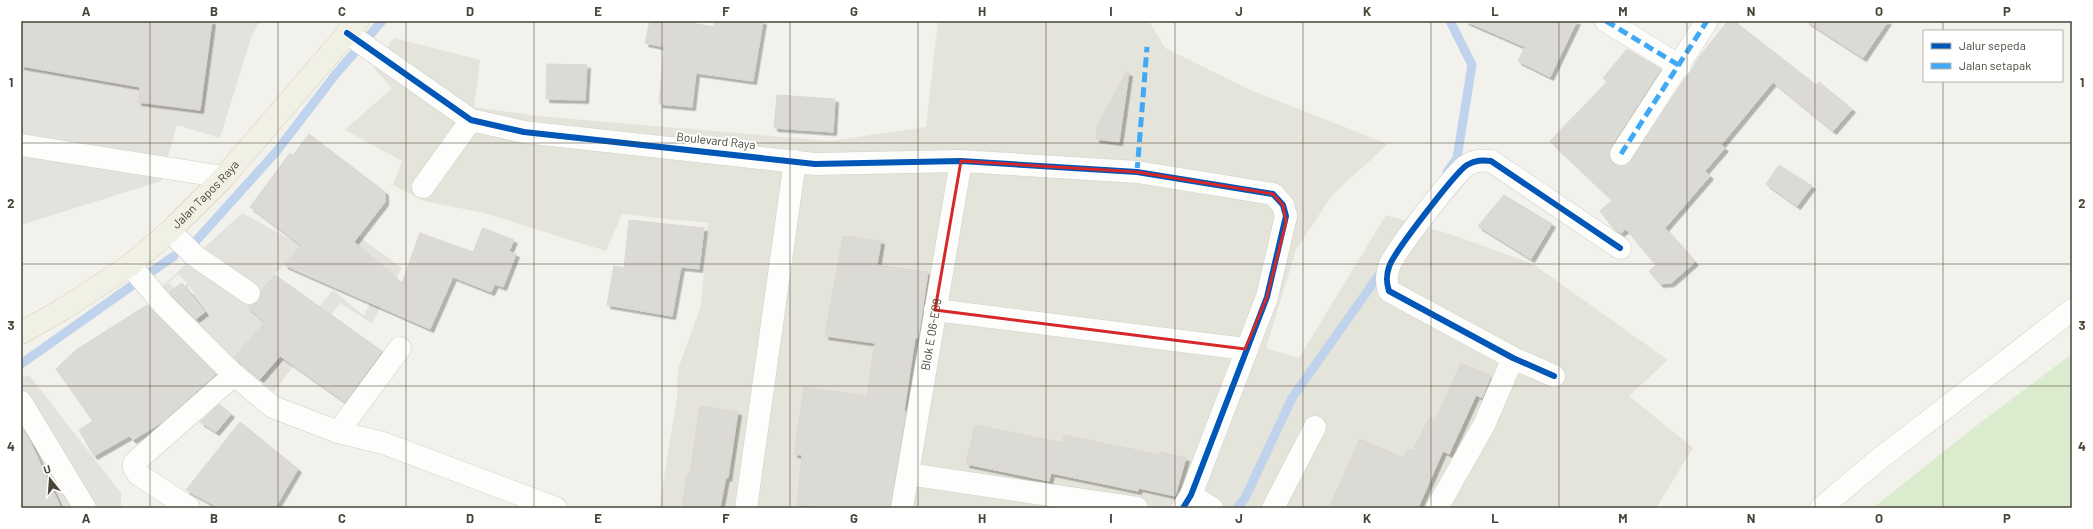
<svg xmlns="http://www.w3.org/2000/svg" width="2093" height="529" font-family="Barlow,sans-serif">
<style>
.residential{fill:#e5e4da}
.industrial{fill:#e4e2dc;fill-rule:evenodd}
.green{fill:#daebce}
.lines{fill:none;stroke-linecap:round;stroke-linejoin:round}
.stream{stroke:#bfd3ed;stroke-width:9}
.building{fill:#dbdad5;stroke:#dad8d2;filter:url(#shadow)}
.minor-casing{stroke:#d0cfca;stroke-width:23}
.major-casing{stroke:#d3d0ba;stroke-width:23}
.minor{stroke:#fdfdfc;stroke-width:22}
.major{stroke:#f1f0e5;stroke-width:22}
.quiet{stroke:#3fa9f5;stroke-width:5;stroke-dasharray:10 5;stroke-linecap:butt}
.cycleway-casing{stroke:#fff;stroke-width:8}
.cycleway{stroke:#0057b8;stroke-width:6}
.marked{fill:none;stroke:#d62828;stroke-width:3;stroke-linejoin:round}
.grid{fill:none;stroke:#484538;stroke-width:1;stroke-opacity:0.55}
.labels{text-anchor:middle;stroke-width:4;stroke-linejoin:round;paint-order:stroke}
.street-label{font-size:12px;fill:#484538;stroke:#fff}
.neatline{fill:none;stroke:#484538;stroke-width:1.5}
.grid-label{font-size:13px;text-anchor:middle;font-weight:bold;fill:#484538}
</style>
<defs>
<filter id="shadow"><feDropShadow dx="3.5" dy="3.5" stdDeviation="0" flood-color="#0004"/></filter>
</defs>
<rect width="100%" height="100%" fill="#f2f1ec"/>
<path class="residential" d="M938 21H1149L1165 48 1250 90 1388 144 1332 195 1296 250 1266 348 1299 358 1386 215 1453 235 1533 264 1668 360 1629 396 1693 448 1656 508H659L677 398 678 369 701 306 708 223 622 214 606 251 484 213 424 201 393 185 402 161 345 130 392 88 374 68 394 38 480 60 474 107 537 116 830 141 926 127Z"/>
<g class="industrial">
<path d="M21 21H260L251 38 220 138 177 125 161 181 21 225Z"/>
<path d="M242 213 301 245 328 214 402 268 372 323 340 303 274 392 206 335 159 289ZM325 217 385 269 364 316 333 290 289 342 247 307ZM178 274 187 283 178 292 169 283ZM189 286 194 293 183 302 178 295ZM193 297 205 311V312L185 304ZM253 336 278 358 260 379 235 357Z"/>
<path d="M29 375 121 493V508H21V378Z"/>
</g>
<path class="green" d="M2072 354V508H1873L1976 426Z"/>
<g class="lines">
<g class="stream">
<path d="M1447 172 1457 158 1472 65 1450 21"/>
<path d="M195 242 276 152 335 75 382 21"/>
<path d="M21 364 174 256"/>
<path d="M1237 508 1245 498 1292 398 1383 269"/>
</g>
</g>
<g class="building">
<path d="M23 21H212L200 110 138 102 140 87 21 66V33Z"/>
<path d="M650 21H680L714 27 715 21H763L753 81 696 73 692 107 659 104 664 47 645 43Z"/>
<path d="M1465 21H1577L1550 77 1518 61 1525 47Z"/>
<path d="M1728 21H1734L1816 85 1819 82 1852 109 1833 131 1773 82 1721 145 1725 148 1705 171 1710 176 1665 228 1695 262 1671 283 1660 284 1649 271 1656 265 1626 229 1621 233 1614 229 1600 211 1612 200 1550 141 1607 82 1603 78 1627 49 1661 69 1610 148 1609 154 1610 159 1614 164 1621 166 1627 165 1686 77 1690 73 1699 57Z"/>
<path d="M1806 21H1888L1863 58Z"/>
<path d="M547 64 587 65 585 100 546 99Z"/>
<path d="M1126 72 1129 73 1119 142 1096 139 1098 125Z"/>
<path d="M777 95 835 99 833 132 774 128Z"/>
<path d="M309 134 385 192V202L354 242 402 283 420 233 473 252 483 228 514 240 509 251 516 254 503 287 495 284 491 292 453 277 430 329 284 265 301 245 250 207 290 153 293 155Z"/>
<path d="M1779 165 1812 186 1797 206 1766 184Z"/>
<path d="M1504 195 1552 224 1531 259 1478 226Z"/>
<path d="M629 220 704 228 699 269 681 267 672 316 607 305 614 266 624 268Z"/>
<path d="M843 236 881 241 877 265 928 272 918 338H915L904 411H906L890 508H832L797 505 802 455 794 454 804 387 867 396 875 343 825 336Z"/>
<path d="M275 275 382 351 345 402 280 356 260 379 234 357 265 322 247 307 259 300 261 291Z"/>
<path d="M182 283 205 312 196 319 169 292Z"/>
<path d="M147 305 216 374 162 422 133 440 129 436 94 456 79 430 93 421 56 369 76 350Z"/>
<path d="M1461 363 1491 376 1482 398 1476 395 1449 454 1443 451 1418 508H1329L1360 439 1403 458 1407 449 1413 451 1429 418 1435 421Z"/>
<path d="M219 404 231 414 216 432 200 422Z"/>
<path d="M700 406 738 412 728 478 726 477 720 508H682L687 474H690Z"/>
<path d="M240 422 298 469 275 508H219L186 490Z"/>
<path d="M975 425 1063 443 1064 435 1160 455V452L1186 458 1175 496 1139 488 1138 491 1051 473 1049 481 966 464Z"/>
<path d="M21 426 30 441 61 508H21Z"/>
</g>
<g class="lines">
<g class="minor-casing">
<g id="minor">
<path d="M1606 21 1680 66"/>
<path d="M347 33 471 120 524 132 815 164 961 161 1137 172 1273 194 1283 205 1286 216 1267 297 1191 495 1183 508"/>
<path d="M21 145 224 177"/>
<path d="M1621 154 1707 21"/>
<path d="M423 187 471 120"/>
<path d="M170 231 195 256 249 293"/>
<path d="M130 265 162 303 234 375 273 407 338 432 383 443 556 508"/>
<path d="M935 310 1245 349"/>
<path d="M1554 376 1513 358 1389 291C1386 282 1386 276 1389 267 1393 253 1456 172 1467 165 1476 160 1482 160 1491 161L1620 248"/>
<path d="M21 402 85 508"/>
<path d="M338 432 400 348"/>
<path d="M908 474 1137 508"/>
<path d="M1191 495 1212 508"/>
<path d="M189 508 138 474 134 468V463L234 375"/>
<path d="M746 508 795 161"/>
<path id="s1" d="M902 508 961 161"/>
<path d="M1273 508 1315 427"/>
<path d="M1437 508 1484 425 1513 358"/>
<path d="M1821 508 1878 460 2072 310"/>
</g>
</g>
<g class="major-casing">
<g id="major">
<path id="s2" d="M21 333 65 308 130 265 170 231 224 177 358 21"/>
</g>
</g>
<use href="#minor" class="minor"/>
<use href="#major" class="major"/>
<g class="quiet">
<path d="M1606 21 1680 66"/>
<path d="M1621 154 1707 21"/>
<path d="M1137 172 1147 47"/>
</g>
<g class="cycleway-casing">
<g id="cycleway">
<path d="M347 33 471 120 524 132 815 164 961 161 1137 172 1273 194 1283 205 1286 216 1267 297 1191 495 1183 508"/>
<path d="M1554 376 1513 358 1389 291C1386 282 1386 276 1389 267 1393 253 1456 172 1467 165 1476 160 1482 160 1491 161L1620 248"/>
</g>
</g>
<use href="#cycleway" class="cycleway"/>
</g>
<path class="marked" d="M961 161 1137 172 1273 194 1283 205 1286 222 1267 297 1245 349 935 310Z"/>
<path class="grid" d="M150 21V508M278 21V508M406 21V508M534 21V508M662 21V508M790 21V508M918 21V508M1046 21V508M1175 21V508M1303 21V508M1431 21V508M1559 21V508M1687 21V508M1815 21V508M1943 21V31M1943 81V508M21 143H2072M21 264H2072M21 386H2072"/>
<g class="labels">
<g class="street-label">
<text transform="translate(716 141) rotate(6)" y="4">Boulevard Raya</text>
<text dy="4" stroke="none"><textPath href="#s2" startOffset="232">Jalan Tapos Raya</textPath></text>
<text dy="4" stroke="none"><textPath href="#s1" startOffset="176">Blok E 06-E09</textPath></text>
</g>
</g>
<rect width="2093" height="529" fill="none" stroke="#ffffff" stroke-width="44"/>
<rect x="1923" y="30" width="140" height="52" fill="#ffffff" stroke="#b6b5af"/>
<rect x="1931" y="43" width="20" height="6" fill="#0057b8" stroke="#b6b5af"/>
<text x="1959" y="50" font-size="12" fill="#484538">Jalur sepeda</text>
<rect x="1931" y="63" width="20" height="6" fill="#3fa9f5" stroke="#b6b5af"/>
<text x="1959" y="70" font-size="12" fill="#484538">Jalan setapak</text>
<g transform="translate(50 479) rotate(343)" stroke="#ffffff" stroke-width="3" paint-order="stroke">
<path d="M0-3L7 15L0 10L-7 15Z" fill="#484538"/>
<text y="-6" font-size="11" font-weight="bold" text-anchor="middle" fill="#484538">U</text>
</g>
<rect x="22" y="22" width="2049" height="485" class="neatline"/>
<g class="grid-label">
<text x="86" y="16">A</text>
<text x="214" y="16">B</text>
<text x="342" y="16">C</text>
<text x="470" y="16">D</text>
<text x="598" y="16">E</text>
<text x="726" y="16">F</text>
<text x="854" y="16">G</text>
<text x="982" y="16">H</text>
<text x="1111" y="16">I</text>
<text x="1239" y="16">J</text>
<text x="1367" y="16">K</text>
<text x="1495" y="16">L</text>
<text x="1623" y="16">M</text>
<text x="1751" y="16">N</text>
<text x="1879" y="16">O</text>
<text x="2007" y="16">P</text>
<text x="11" y="87">1</text>
<text x="2082" y="87">1</text>
<text x="11" y="208">2</text>
<text x="2082" y="208">2</text>
<text x="11" y="330">3</text>
<text x="2082" y="330">3</text>
<text x="11" y="451">4</text>
<text x="2082" y="451">4</text>
<text x="86" y="523">A</text>
<text x="214" y="523">B</text>
<text x="342" y="523">C</text>
<text x="470" y="523">D</text>
<text x="598" y="523">E</text>
<text x="726" y="523">F</text>
<text x="854" y="523">G</text>
<text x="982" y="523">H</text>
<text x="1111" y="523">I</text>
<text x="1239" y="523">J</text>
<text x="1367" y="523">K</text>
<text x="1495" y="523">L</text>
<text x="1623" y="523">M</text>
<text x="1751" y="523">N</text>
<text x="1879" y="523">O</text>
<text x="2007" y="523">P</text>
</g>
</svg>
